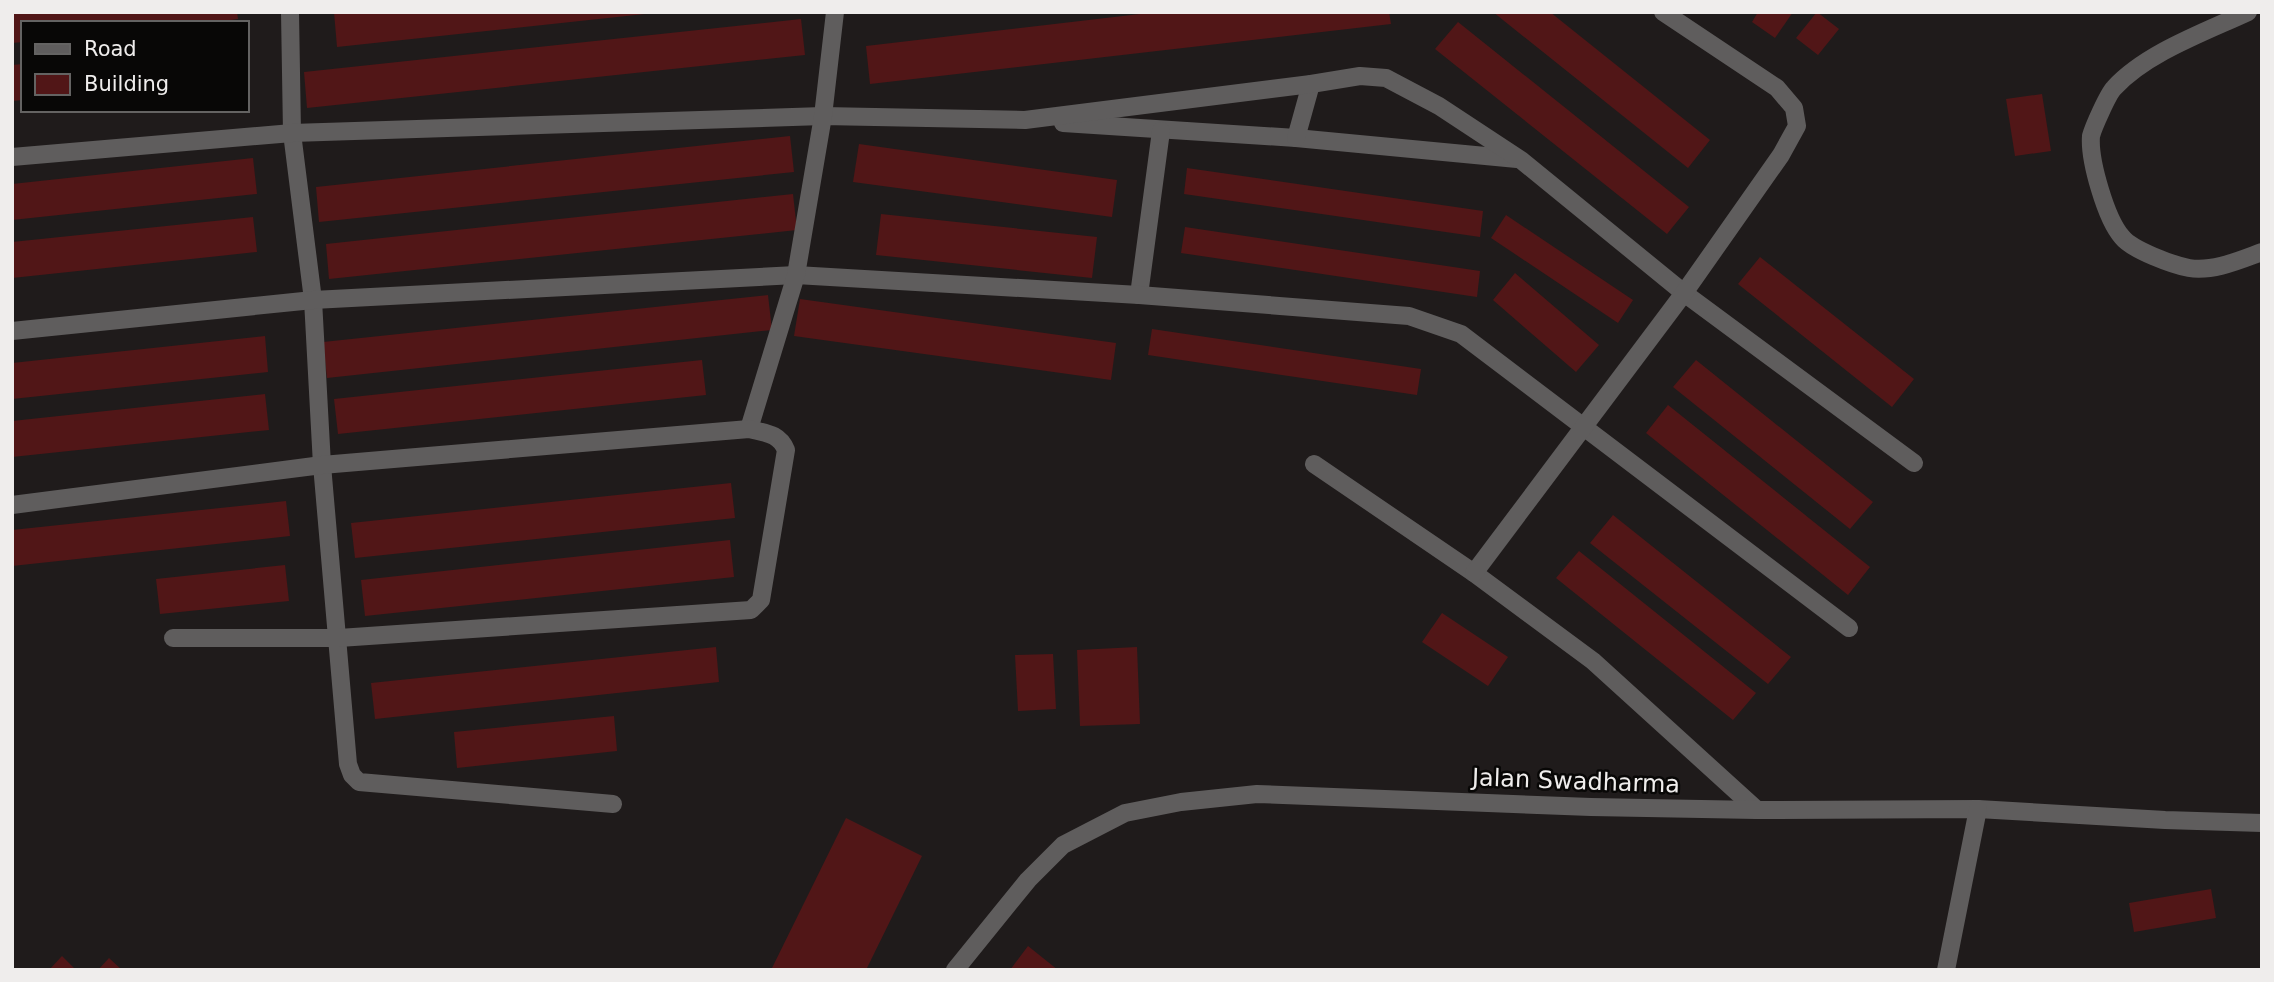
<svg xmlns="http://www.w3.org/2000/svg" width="2274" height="982" font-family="'DejaVu Sans',sans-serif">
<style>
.building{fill:#511617}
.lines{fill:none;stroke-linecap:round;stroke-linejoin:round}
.minor{stroke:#5f5d5d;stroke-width:18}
.labels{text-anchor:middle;stroke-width:5;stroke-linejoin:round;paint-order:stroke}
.street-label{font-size:24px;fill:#efedec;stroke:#080706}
</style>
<rect width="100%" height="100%" fill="#1f1b1b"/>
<g class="building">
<path d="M12 12H237L238 19 208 23H23V42L12 43Z"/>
<path d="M334 12H645V14L337 47Z"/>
<path d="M1157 12H1389L1391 24 870 84 866 46Z"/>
<path d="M1493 12H1550L1710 140 1688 168Z"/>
<path d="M1758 12H1793L1775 38 1752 22Z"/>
<path d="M1817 12 1839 29 1818 55 1796 38Z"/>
<path d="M801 19 805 55 307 108 304 72Z"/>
<path d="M1458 22 1689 207 1667 234 1435 49Z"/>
<path d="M23 64V100L12 101V65Z"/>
<path d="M2042 94 2051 151 2015 156 2006 99Z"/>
<path d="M790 136 794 172 319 222 316 187Z"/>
<path d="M859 144 1117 180 1112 217 853 182Z"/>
<path d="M253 158 257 194 12 220V184Z"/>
<path d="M1187 168 1483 211 1480 237 1184 194Z"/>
<path d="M793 194 797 230 329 279 326 244Z"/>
<path d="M881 214 1097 237 1092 278 876 255Z"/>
<path d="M1506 215 1633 300 1618 323 1491 238Z"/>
<path d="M253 217 257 252 12 278V242Z"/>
<path d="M1185 227 1480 271 1477 297 1181 253Z"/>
<path d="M1760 257 1914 379 1892 407 1738 284Z"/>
<path d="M1515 273 1599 345 1576 372 1493 300Z"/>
<path d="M768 295 772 330 327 378 323 342Z"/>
<path d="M800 299 1116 343 1111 380 794 336Z"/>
<path d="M1152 329 1421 369 1417 395 1148 355Z"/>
<path d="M265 336 268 372 12 399V363Z"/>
<path d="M702 360 706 395 338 434 334 399Z"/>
<path d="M1696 360 1873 502 1850 529 1673 387Z"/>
<path d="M265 394 269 430 12 457V421Z"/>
<path d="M1668 405 1870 567 1848 595 1646 433Z"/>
<path d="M731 483 735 518 355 558 351 523Z"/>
<path d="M286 501 290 536 12 566V530Z"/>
<path d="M1613 515 1791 657 1768 684 1590 543Z"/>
<path d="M730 540 734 577 365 616 361 580Z"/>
<path d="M1579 551 1756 693 1733 720 1556 578Z"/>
<path d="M285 565 289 601 160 614 156 579Z"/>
<path d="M1442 613 1508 657 1488 686 1422 642Z"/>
<path d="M716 647 719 682 375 719 371 683Z"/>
<path d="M1137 647 1140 724 1080 726 1077 650Z"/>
<path d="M1053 654 1056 709 1018 711 1015 655Z"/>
<path d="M614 716 617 751 457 768 454 732Z"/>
<path d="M846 818 922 856 866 970H777L772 968Z"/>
<path d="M2211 889 2216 918 2134 932 2129 903Z"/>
<path d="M1028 946 1058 970H1010Z"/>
<path d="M62 956 76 970H49Z"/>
<path d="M109 958 122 970H98Z"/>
</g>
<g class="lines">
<g class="minor">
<path d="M290 12 292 133 313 300 322 465 348 764 352 775 359 782 613 804"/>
<path d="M2248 12C2205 32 2146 53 2114 88 2108 94 2093 128 2091 136 2089 160 2106 219 2122 237 2132 250 2173 265 2189 268 2213 272 2240 260 2262 252"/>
<path d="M1063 123 1296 138 1517 159"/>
<path d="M1296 138 1311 84"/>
<path d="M12 157 292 133 823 116 1025 120 1311 84 1360 76 1386 78 1439 106 1521 160 1684 293 1914 463"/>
<path d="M1139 295 1161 131"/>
<path d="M12 331 313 300 796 275 1139 295 1409 316 1461 334 1849 628"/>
<path d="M749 429 796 275 823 116 835 12"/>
<path d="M1314 464 1474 573 1593 661 1757 810"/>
<path d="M12 505 322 465 749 429C765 433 779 433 786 450L761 600 751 610 339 638H173"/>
<path d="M1474 573 1684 293 1781 155 1797 126 1794 108 1777 88 1663 12"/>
<path d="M955 970 1028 880 1063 845 1125 813 1181 802 1257 794 1591 807 1757 810 1978 809 2165 820 2262 823"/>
<path d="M1946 970 1978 809"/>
</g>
</g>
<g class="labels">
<g class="street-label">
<text transform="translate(1576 781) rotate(2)" y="8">Jalan Swadharma</text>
</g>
</g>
<rect width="2274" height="982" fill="none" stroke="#efedec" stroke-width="28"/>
<rect x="21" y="21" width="228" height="91" fill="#080706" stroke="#646362" stroke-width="2"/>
<rect x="35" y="44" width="35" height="10" fill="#5f5d5d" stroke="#646362" stroke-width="2"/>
<text x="84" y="56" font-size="21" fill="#efedec">Road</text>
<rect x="35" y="74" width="35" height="21" fill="#511617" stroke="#646362" stroke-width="2"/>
<text x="84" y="91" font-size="21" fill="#efedec">Building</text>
</svg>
